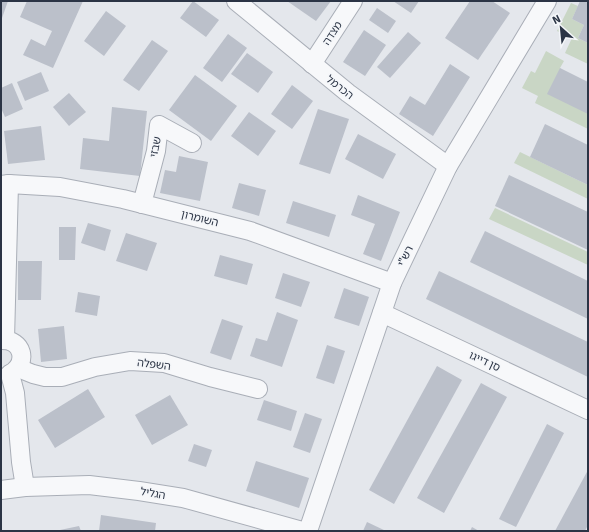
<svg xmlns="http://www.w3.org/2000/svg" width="589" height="532" font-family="Signika,'Noto Sans Hebrew',sans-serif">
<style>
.green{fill:#c9d6c5}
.building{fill:#bbc0ca}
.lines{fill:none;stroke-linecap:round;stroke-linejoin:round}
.minor-casing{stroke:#a9aeb7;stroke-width:20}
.minor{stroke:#f7f8fa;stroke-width:18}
.labels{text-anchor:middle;stroke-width:3;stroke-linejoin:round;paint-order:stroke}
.street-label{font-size:11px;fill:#2b3445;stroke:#f4f6f9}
</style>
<rect width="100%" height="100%" fill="#e4e7ec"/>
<g class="green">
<path d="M571 3 578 6 572 19 584 25 578 38 588 43V64L565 53 572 38 557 31Z"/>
<path d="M546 51 564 61 560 68 588 114V129L535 103 538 96 522 88 531 71 535 73Z"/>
<path d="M520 152 588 185V199L514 163Z"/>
<path d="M495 208 588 252V265L489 219Z"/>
</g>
<g class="building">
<path d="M1 1H8L2 18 1 17Z"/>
<path d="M27 1H83L53 68 23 55 31 39 45 46 52 31 20 17Z"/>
<path d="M193 1 219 20 206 37 180 18Z"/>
<path d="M287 1H331L316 21Z"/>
<path d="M393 1H419L411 13Z"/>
<path d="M470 1H492L510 13 478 60 445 38Z"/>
<path d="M580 1H585L588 3V43L578 38 584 25 572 19Z"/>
<path d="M377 8 396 21 388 33 369 20Z"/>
<path d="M106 11 126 26 104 56 84 41Z"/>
<path d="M364 30 386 45 365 76 343 62Z"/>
<path d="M408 32 421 43 390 78 377 67Z"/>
<path d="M228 34 247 48 222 82 203 68Z"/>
<path d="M152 40 168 51 139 91 123 80Z"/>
<path d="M247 53 273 72 258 93 231 74Z"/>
<path d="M450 64 470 77 433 136 399 114 410 96 425 105Z"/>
<path d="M560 68 588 82V114L547 94Z"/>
<path d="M41 72 49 91 25 101 17 82Z"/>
<path d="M195 75 237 106 211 141 169 110Z"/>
<path d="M12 83 23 109 5 117 1 108V88Z"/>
<path d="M292 85 313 101 292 129 271 114Z"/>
<path d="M69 93 86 112 69 126 53 107Z"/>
<path d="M112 107 147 111 140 176 80 169 83 138 109 141Z"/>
<path d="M318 109 349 119 330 174 299 164Z"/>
<path d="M249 112 276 131 258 156 231 136Z"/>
<path d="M545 124 588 145V185L530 157Z"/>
<path d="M41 126 45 160 8 164 4 131Z"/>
<path d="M358 134 396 154 383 179 345 159Z"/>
<path d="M179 156 208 162 200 201 160 193 165 170 176 172Z"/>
<path d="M509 175 588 212V250L495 206Z"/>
<path d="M239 183 266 190 259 216 232 208Z"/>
<path d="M358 195 400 212 381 261 363 254 375 224 351 215Z"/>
<path d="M293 201 336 215 329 237 286 223Z"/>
<path d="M88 223 111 230 105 251 81 243Z"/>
<path d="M59 227H76L75 260H59Z"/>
<path d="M485 231 588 281V319L470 262Z"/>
<path d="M126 233 157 243 147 271 116 261Z"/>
<path d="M220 255 253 264 247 285 214 276Z"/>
<path d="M18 261H42L41 300H18Z"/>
<path d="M439 271 588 342V377L426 299Z"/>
<path d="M283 273 310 282 301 307 275 298Z"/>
<path d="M344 288 369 297 359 326 334 318Z"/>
<path d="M78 292 100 296 97 316 75 312Z"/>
<path d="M277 312 298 320 282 367 250 356 256 338 267 341Z"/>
<path d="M222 319 243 326 231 360 210 353Z"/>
<path d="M64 326 67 359 41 362 38 329Z"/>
<path d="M327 345 345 351 334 384 316 378Z"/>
<path d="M437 366 462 380 394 504 369 490Z"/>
<path d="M481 383 507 397 444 513 417 498Z"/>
<path d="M88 389 105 417 55 448 38 420Z"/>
<path d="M170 395 188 425 152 445 135 415Z"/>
<path d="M264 400 297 411 291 431 257 420Z"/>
<path d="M305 413 322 419 310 453 293 447Z"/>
<path d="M547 424 564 433 516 527 499 519Z"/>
<path d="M194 444 212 450 206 467 188 461Z"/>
<path d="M256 461 309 478 299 508 246 491Z"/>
<path d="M588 470V525L585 531H555Z"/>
<path d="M101 515 156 523 155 531H99Z"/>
<path d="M367 522 386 531H363Z"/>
<path d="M79 526 81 531H60V530Z"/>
<path d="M472 527 479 531H470Z"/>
</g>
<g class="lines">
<g class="minor-casing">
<g id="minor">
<path d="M236 1 348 93 448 166"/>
<path d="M312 64 353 1"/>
<path d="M1 185 9 184 60 187 123 199 250 231 392 283"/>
<path d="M142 204 156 151 159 125 192 143"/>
<path d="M382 313 588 410"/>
<path d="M1 340C23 339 29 363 10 374"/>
<path d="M5 340 9 184"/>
<path d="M18 368 33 374 45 377H62L95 367 130 361 164 363 210 377 258 389"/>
<path d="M10 374 15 393 21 462 25 487"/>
<path d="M1 490 25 487 89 485 139 491 183 498 302 531"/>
<path d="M308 531 392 283 448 166 547 1"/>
</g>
</g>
<use href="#minor" class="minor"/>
</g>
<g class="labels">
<g class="street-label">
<text transform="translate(332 33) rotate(-57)" y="4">מצדה</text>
<text transform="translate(340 87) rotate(38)" y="4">הכרמל</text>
<text transform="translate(155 147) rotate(-79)" y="4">שבזי</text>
<text transform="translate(200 218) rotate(14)" y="4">השומרון</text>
<text transform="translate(405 256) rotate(-64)" y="4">רש"י</text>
<text transform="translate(485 361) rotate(25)" y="4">סן דייגו</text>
<text transform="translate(154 364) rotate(7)" y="4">השפלה</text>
<text transform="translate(153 493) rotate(10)" y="4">הגליל</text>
</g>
</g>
<rect width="589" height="532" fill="none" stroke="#2b3445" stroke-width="4"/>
<g transform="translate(561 28) rotate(333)" stroke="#f4f6f9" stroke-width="3" paint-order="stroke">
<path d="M0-3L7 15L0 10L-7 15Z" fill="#2b3445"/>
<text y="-6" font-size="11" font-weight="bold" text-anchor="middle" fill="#2b3445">N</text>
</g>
</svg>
